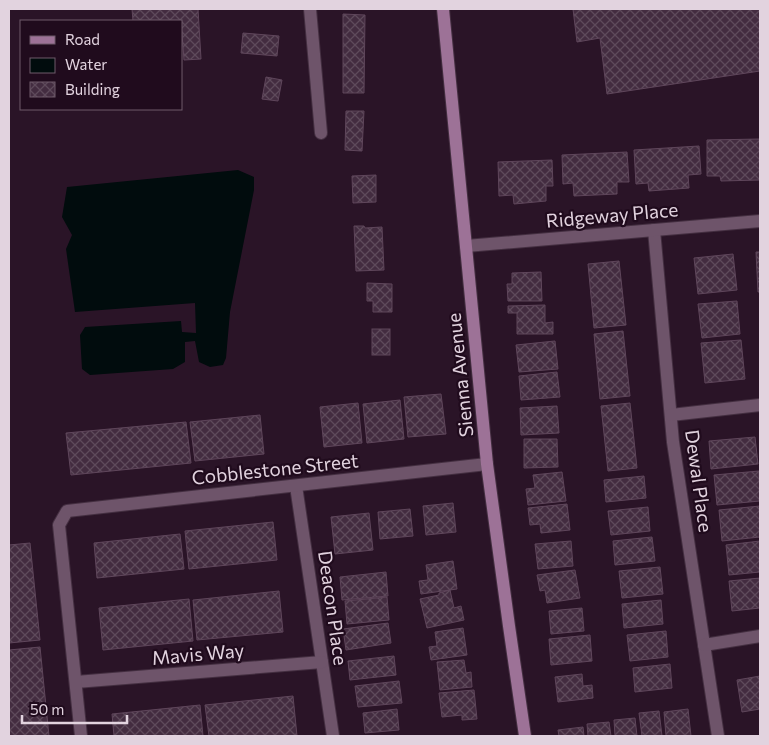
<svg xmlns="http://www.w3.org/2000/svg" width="769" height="745" font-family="Commissioner,sans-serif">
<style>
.water{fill:#010c0d}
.building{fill:url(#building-cross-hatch);stroke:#5f465b}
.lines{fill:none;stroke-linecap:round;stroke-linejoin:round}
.street-casing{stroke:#442f41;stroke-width:14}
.secondary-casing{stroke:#442f41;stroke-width:14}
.street{stroke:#6e546a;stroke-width:12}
.secondary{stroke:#9d7297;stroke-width:12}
.labels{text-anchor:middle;stroke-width:4.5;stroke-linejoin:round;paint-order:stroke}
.street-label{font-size:19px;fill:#e2d3df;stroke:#200b1d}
</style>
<defs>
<pattern id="building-cross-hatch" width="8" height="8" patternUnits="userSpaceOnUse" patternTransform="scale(1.25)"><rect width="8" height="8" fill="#432c40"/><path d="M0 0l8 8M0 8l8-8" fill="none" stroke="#5e4a5b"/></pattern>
</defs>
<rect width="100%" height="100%" fill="#2a1427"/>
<path class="water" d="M238 170 254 177V190L230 312 226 358 223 365 210 367 199 362 195 341 185 342V362L173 369 90 375 82 369 80 335 85 327 181 321 182 332 196 333 195 303 75 312 66 249 72 235 62 217 67 187Z"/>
<g class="building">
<path d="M132 9H198L201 59 184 60 181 21H133Z"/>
<path d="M573 9H760V71L607 94 600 38 577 42Z"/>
<path d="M343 14 365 15 364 93H343Z"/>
<path d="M243 33 279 36 277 56 241 53Z"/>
<path d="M266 77 282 80 278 101 262 99Z"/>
<path d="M346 111H364L362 151 345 150Z"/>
<path d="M760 139V180L721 181 720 176H707V140Z"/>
<path d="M699 146 701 174 688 175 689 188 649 191 648 183 636 184 634 150Z"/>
<path d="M627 152 629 182H617V194L574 196 573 183 563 184 562 155Z"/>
<path d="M552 160 553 186H546V201L514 204 513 195 499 196 498 162Z"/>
<path d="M376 175V202L353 203 352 176Z"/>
<path d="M354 226H364L365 228 382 227 384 270 356 271Z"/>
<path d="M756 252H760V292H758Z"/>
<path d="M733 254 737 290 698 294 694 258Z"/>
<path d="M619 261 626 325 594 328 588 264Z"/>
<path d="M541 272 542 301H508L507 284H512V273Z"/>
<path d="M367 283 392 284V312H373V301H367Z"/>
<path d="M737 301 740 334 702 338 698 304Z"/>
<path d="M545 305V323L553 322V334H517V313H508V306Z"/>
<rect x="372" y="329" width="18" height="26"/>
<path d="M623 331 630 396 600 399 594 334Z"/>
<path d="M741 340 745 379 705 383 701 343Z"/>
<path d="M555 341 558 369 519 372 516 345Z"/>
<path d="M557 372 560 397 521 400 519 376Z"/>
<path d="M441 394 446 434 408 437 404 397Z"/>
<path d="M400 400 404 439 367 443 363 404Z"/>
<path d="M358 403 362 443 324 447 320 407Z"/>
<path d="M630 403 637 468 608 471 601 406Z"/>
<path d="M557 406 559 433 521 435 520 408Z"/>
<path d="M260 415 264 454 195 461 190 422Z"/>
<path d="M186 422 191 463 71 475 66 433Z"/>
<path d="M755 437 758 464 711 469 709 441Z"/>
<path d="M524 439H557L558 467 524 468Z"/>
<path d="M759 471 760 501 717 505 714 475Z"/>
<path d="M562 472 566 501 528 505 526 489 535 488 533 475Z"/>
<path d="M644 476 646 498 606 502 604 480Z"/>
<path d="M453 503 456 532 426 535 423 506Z"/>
<path d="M567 504 570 530 541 533 540 524 530 525 528 508Z"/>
<path d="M760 506V537L722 541 719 510Z"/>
<path d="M648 507 650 531 611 535 608 511Z"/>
<path d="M410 509 413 536 380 539 378 512Z"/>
<path d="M369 513 373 550 335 554 331 517Z"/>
<path d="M273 522 277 560 189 569 185 531Z"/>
<path d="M180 534 184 569 97 578 94 543Z"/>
<path d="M652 537 655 561 615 565 613 541Z"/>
<path d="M571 541 573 566 538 569 535 544Z"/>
<path d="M760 541V572L729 575 726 545Z"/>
<path d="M30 543 40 640 9 643V545Z"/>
<path d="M453 561 457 589 421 594 419 581 428 580 426 565Z"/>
<path d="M660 567 663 594 622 598 619 571Z"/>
<path d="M575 570 580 598 547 603 545 590 540 591 537 575Z"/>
<path d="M386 572 388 596 342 600 340 577Z"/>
<path d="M760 578V608L732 611 729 581Z"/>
<path d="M450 590 454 608 461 606 464 620 427 628 420 599 439 595V593Z"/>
<path d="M279 591 283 632 197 640 193 600Z"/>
<path d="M387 597 389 620 347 624 345 601Z"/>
<path d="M189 599 193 641 103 650 99 608Z"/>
<path d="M661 600 663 624 624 628 622 604Z"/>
<path d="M582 608 584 631 551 634 549 611Z"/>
<path d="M388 623 391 643 346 650 343 629Z"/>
<path d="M463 628 467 655 431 660 429 647 437 646 435 632Z"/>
<path d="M666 631 668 657 630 661 627 635Z"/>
<path d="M590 635 592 661 551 665 549 639Z"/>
<path d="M40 647 49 736H9V650Z"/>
<path d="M394 656 396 675 350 680 348 661Z"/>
<path d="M464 660 466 673 471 672 472 687 440 690 437 662Z"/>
<path d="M670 664 672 688 635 692 633 668Z"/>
<path d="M582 674 583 686 592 685 593 698 558 702 555 677Z"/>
<path d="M760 676V709L742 712 737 680Z"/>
<path d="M399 681 402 703 358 707 355 686Z"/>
<path d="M474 690 477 719 462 720V715L442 717 439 693Z"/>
<path d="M293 696 297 736H209L205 705Z"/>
<path d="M200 705 203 736H114L112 714Z"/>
<path d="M397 709 399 730 365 733 363 713Z"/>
<path d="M688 709 691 736H666L664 712Z"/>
<path d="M659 711 662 736H642L639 713Z"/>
<path d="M635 718 637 736H615L614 720Z"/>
<path d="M609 722 611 736H588L587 724Z"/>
<path d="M583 727 584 736H559L558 730Z"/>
</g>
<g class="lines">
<g class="street-casing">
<g id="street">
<path d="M310 9 321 133"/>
<path d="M654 230 673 442 718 736"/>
<path d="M466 246 760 221"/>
<path d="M671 415 760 405"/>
<path d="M296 486 333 736"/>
<path d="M704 645 760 636"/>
<path d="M76 682 322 662"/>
<path d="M81 736 59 525 67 511 487 464"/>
</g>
</g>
<g class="secondary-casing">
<path id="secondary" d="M443 9 487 464 509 626 525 736"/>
</g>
<use href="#street" class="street"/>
<use href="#secondary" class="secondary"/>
</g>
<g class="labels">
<g class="street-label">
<text transform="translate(612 215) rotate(-5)" y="7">Ridgeway Place</text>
<text transform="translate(460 375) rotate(-96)" y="7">Sienna Avenue</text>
<text transform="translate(275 469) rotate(-6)" y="7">Cobblestone Street</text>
<text transform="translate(699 481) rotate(82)" y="7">Dewal Place</text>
<text transform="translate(333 608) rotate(82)" y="7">Deacon Place</text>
<text transform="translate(198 654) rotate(-5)" y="7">Mavis Way</text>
</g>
</g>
<rect width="769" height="745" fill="none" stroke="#e2d3df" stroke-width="20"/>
<rect x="20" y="20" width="162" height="90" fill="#200b1d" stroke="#6e5b6b"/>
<rect x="30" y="36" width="25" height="8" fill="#9d7297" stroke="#6e5b6b"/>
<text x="65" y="45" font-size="15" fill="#e2d3df">Road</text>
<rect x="30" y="58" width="25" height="15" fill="#010c0d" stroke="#6e5b6b"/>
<text x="65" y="70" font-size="15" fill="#e2d3df">Water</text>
<rect x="30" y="82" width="25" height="15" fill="url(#building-cross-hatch)" stroke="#6e5b6b"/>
<text x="65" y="95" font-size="15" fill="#e2d3df">Building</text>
<path d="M22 715v8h105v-8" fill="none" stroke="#e2d3df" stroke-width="2.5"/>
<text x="30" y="715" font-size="15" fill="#e2d3df" stroke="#200b1d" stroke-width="4" paint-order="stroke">50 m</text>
</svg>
